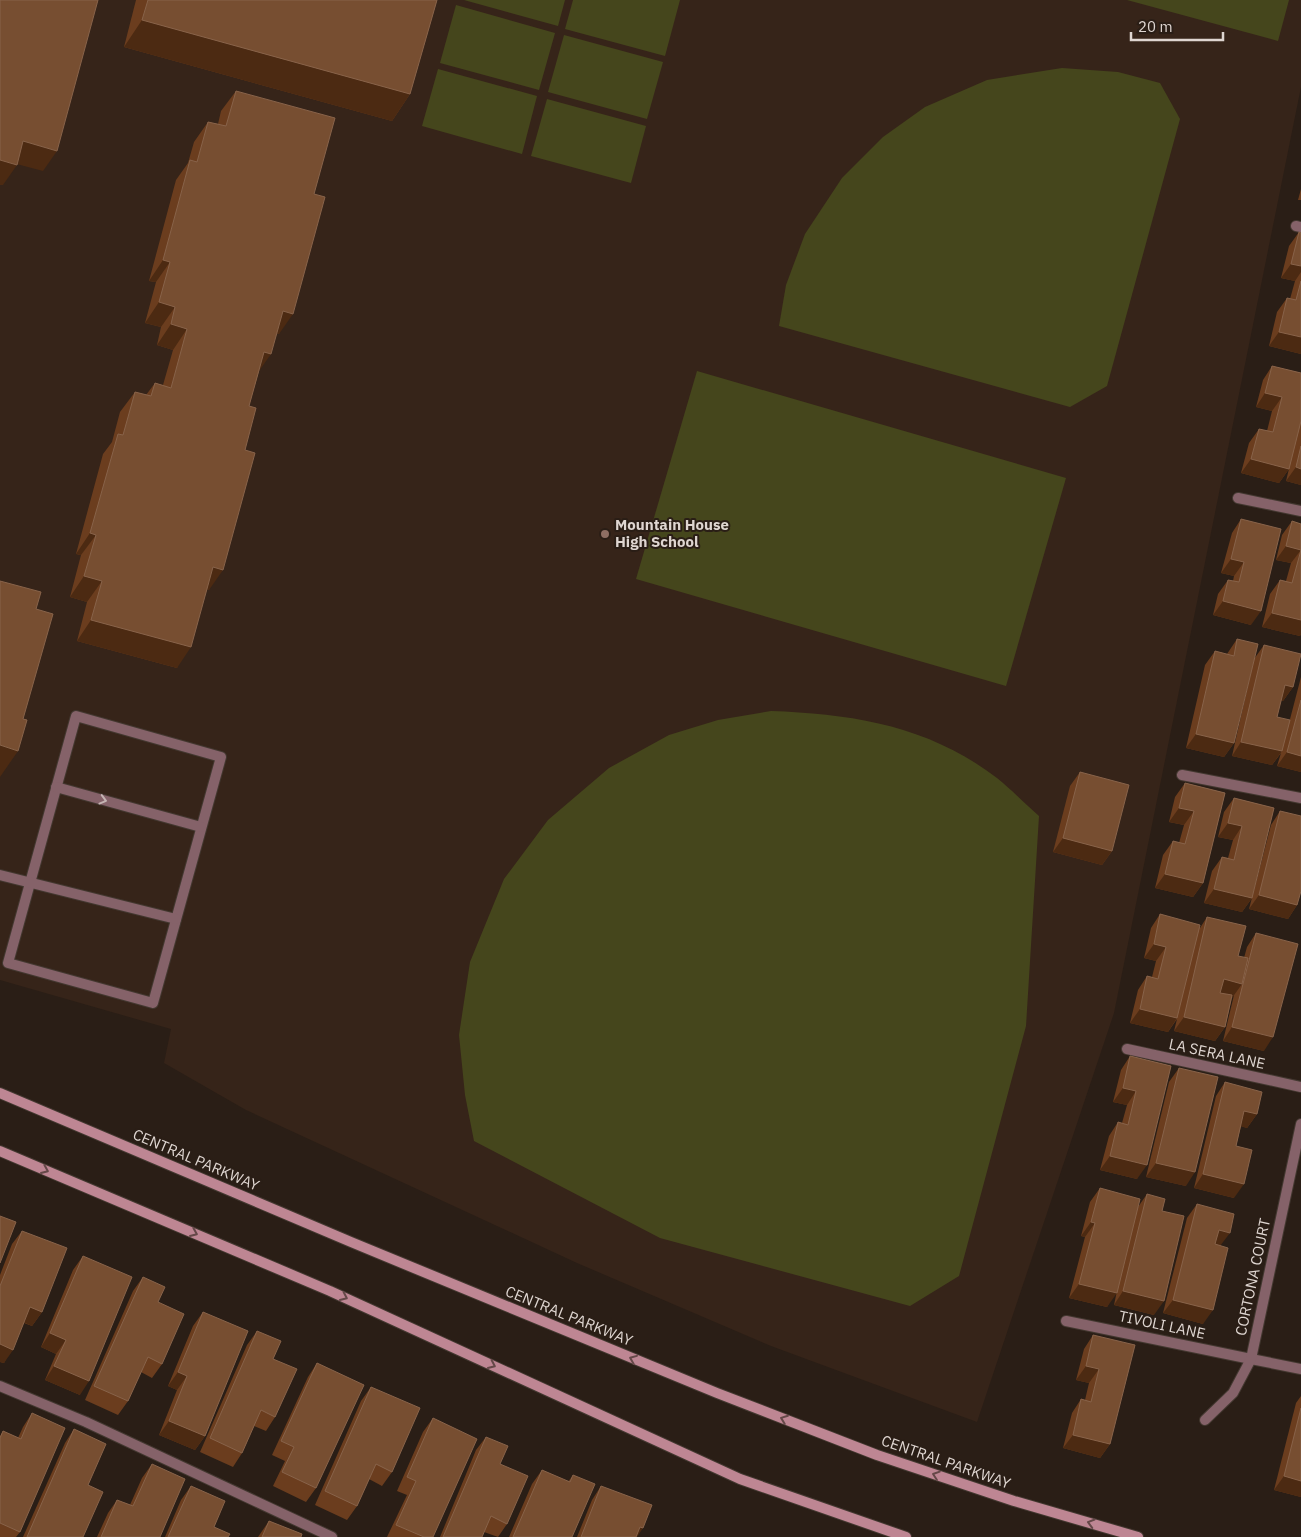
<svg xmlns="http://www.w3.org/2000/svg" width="1301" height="1537" font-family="'IBM Plex Sans',sans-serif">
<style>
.built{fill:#362419}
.green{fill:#45461c}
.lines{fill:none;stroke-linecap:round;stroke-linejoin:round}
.service-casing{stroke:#433830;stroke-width:12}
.minor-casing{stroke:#433830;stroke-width:12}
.secondary-casing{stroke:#433830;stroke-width:12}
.service{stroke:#856269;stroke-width:10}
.minor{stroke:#856269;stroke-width:10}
.secondary{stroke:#be8693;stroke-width:10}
.wall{fill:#6b3d1e}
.shaded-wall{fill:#4c2a12}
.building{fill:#774e31;stroke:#88634a}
.oneway{stroke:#c4b3b2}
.oneway2{stroke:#654848}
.education-dot{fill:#8d6e63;stroke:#2a1e16;stroke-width:2}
.labels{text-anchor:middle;stroke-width:4;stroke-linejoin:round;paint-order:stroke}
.poi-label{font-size:15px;font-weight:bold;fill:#dfd6d1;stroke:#2a1e16;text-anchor:start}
.street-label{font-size:15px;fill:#dfd6d1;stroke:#2a1e16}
</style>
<rect width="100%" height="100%" fill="#2a1e16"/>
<path class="built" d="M0 0H1301V87L1114 1013 977 1422 771 1346 577 1263 246 1110 164 1063 171 1029 0 980Z"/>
<g class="green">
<path d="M464 0H565L558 26Z"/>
<path d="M573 0H680L665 56 565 29Z"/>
<path d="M1127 0H1289L1278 41Z"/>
<path d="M456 5 555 33 539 90 440 63Z"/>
<path d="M564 35 663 62 647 119 548 92Z"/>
<path d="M1062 68 1118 72 1160 83 1180 119 1107 386 1070 407 779 326 786 285 805 234 842 178 883 137 925 107 987 80Z"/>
<path d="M438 69 537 96 522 154 422 126Z"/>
<path d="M547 99 646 126 631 183 531 156Z"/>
<path d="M697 371 1066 478 1006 686 636 579Z"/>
<path d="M771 711C854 714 929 726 997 778 1012 790 1025 804 1039 816L1026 1026 959 1276 910 1306 660 1238 474 1141 465 1095 459 1035 470 962 504 879 548 820 609 768 669 735 718 720Z"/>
</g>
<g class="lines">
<g class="service-casing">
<g id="service">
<path d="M76 716 221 757 153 1003 8 963Z"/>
<path d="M56 787 201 827"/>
<path d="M0 875 176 919"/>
<path d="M1251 1359 1301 1369"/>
<path d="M0 1386 86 1422 332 1537"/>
</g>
</g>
<g class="minor-casing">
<g id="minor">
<path d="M1296 226 1301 227"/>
<path d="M1238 498 1301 511"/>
<path d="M1182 775 1301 798"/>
<path d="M1127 1049 1301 1087"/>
<path d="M1066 1321 1251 1359"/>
<path d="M1205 1420 1233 1393 1251 1359 1301 1124"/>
</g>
</g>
<g class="secondary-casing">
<g id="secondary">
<path d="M0 1093 351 1242 717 1393 877 1455 1014 1501 1138 1537"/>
<path d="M0 1151 330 1291 740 1479 906 1537"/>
</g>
</g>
<use href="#service" class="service"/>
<use href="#minor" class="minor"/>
<use href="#secondary" class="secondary"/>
</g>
<g class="wall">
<path d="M136 0H437L410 94 392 121 124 47Z"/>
<path d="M236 91 314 194 279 334 276 333 259 371 249 406 209 590 207 589 177 668 77 641 87 602 70 597 81 555 76 554 103 454 112 442 120 412 135 392 146 395 155 383 163 385 173 350 157 345 161 327 145 323 156 282 149 281 176 180 188 163 194 142 208 122 218 124 221 111Z"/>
<path d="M1301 189V200H1298Z"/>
<path d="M1299 232 1301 233V354L1269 346 1277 312 1287 298 1290 299 1295 281 1281 278 1289 246Z"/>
<path d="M1272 366 1301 373V485L1286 481 1298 432 1289 469 1279 483 1241 473 1249 443 1259 429 1267 431 1272 411 1256 407 1263 380Z"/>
<path d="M1241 519 1251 625 1213 615 1218 594 1228 580 1233 581 1234 576 1221 573 1232 533Z"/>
<path d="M1292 521 1301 524V634L1300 636 1262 627 1270 594 1280 580 1286 581 1291 563 1276 560 1282 535Z"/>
<path d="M1237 639 1234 743 1224 757 1186 748 1205 665 1215 651 1227 654Z"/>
<path d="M1264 645 1293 687 1283 701 1281 700 1277 717 1289 723 1301 677V772L1277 766 1281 753 1272 765 1232 756 1254 659Z"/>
<path d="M1080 772 1112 851 1102 865 1053 852 1070 786Z"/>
<path d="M1185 783 1225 793 1203 883 1193 897 1155 888 1163 855 1173 841 1179 843 1184 825 1169 822 1175 797Z"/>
<path d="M1234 798 1274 808 1252 898 1242 912 1204 903 1212 871 1222 857 1228 858 1233 840 1218 837 1224 812Z"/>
<path d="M1280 811 1297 905 1288 919 1249 909 1271 825Z"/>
<path d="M1160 914 1200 928 1207 917 1238 956 1244 958 1247 947 1256 933 1264 1051 1223 1041 1234 995 1232 998 1225 1027 1215 1041 1174 1031 1177 1019 1168 1032 1130 1023 1138 990 1147 976 1152 977 1156 961 1144 958 1151 928Z"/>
<path d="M1130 1056 1171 1066 1137 1179 1100 1170 1109 1136 1118 1122 1122 1123 1127 1105 1113 1102 1121 1070Z"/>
<path d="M1179 1068 1186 1186 1146 1177 1169 1082Z"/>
<path d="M1225 1082 1257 1114 1247 1128 1241 1126 1236 1146 1234 1198 1194 1188 1216 1096Z"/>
<path d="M1100 1188 1138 1207 1147 1194 1162 1211 1154 1315 1114 1305 1118 1286 1107 1307 1069 1298 1085 1237 1081 1236 1090 1202Z"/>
<path d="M1197 1204 1221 1246 1203 1324 1163 1313 1187 1218Z"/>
<path d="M22 1231 42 1312 32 1326 24 1323 4 1363 0 1362V1275L12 1244Z"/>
<path d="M83 1256 80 1395 45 1380 56 1354 41 1347 73 1270Z"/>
<path d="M143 1277 158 1302 162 1364 152 1378 141 1372 128 1401 118 1415 85 1400 133 1291Z"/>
<path d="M203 1312 205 1436 195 1450 159 1435 177 1390 168 1386 193 1326Z"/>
<path d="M257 1331 275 1417 266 1431 254 1426 242 1453 233 1467 200 1452 247 1345Z"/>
<path d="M1093 1335 1110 1444 1100 1458 1063 1448 1072 1413 1081 1399 1085 1400 1089 1383 1076 1380 1084 1349Z"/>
<path d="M317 1363 316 1488 306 1502 273 1486 285 1461 272 1455 308 1377Z"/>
<path d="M371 1387 392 1472 382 1486 369 1479 357 1506 347 1520 315 1505 361 1401Z"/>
<path d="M1301 1396V1497L1274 1490 1296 1403Z"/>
<path d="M32 1413 20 1532 16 1537H0V1436L3 1431 18 1438 23 1427Z"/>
<path d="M433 1418V1537H387L407 1495 397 1491 423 1432Z"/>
<path d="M74 1429 88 1485 83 1537H23L65 1443Z"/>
<path d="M486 1437 500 1464 507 1524 498 1537 484 1532 482 1537H440L476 1450Z"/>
<path d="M152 1464 160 1537H97L108 1513 117 1500 130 1505 142 1478Z"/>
<path d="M542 1470 568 1482 573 1475 572 1537H509L532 1484Z"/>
<path d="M191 1486 214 1527 228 1537H165L181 1500Z"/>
<path d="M601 1486 637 1537H577L592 1500Z"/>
<path d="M269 1521 301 1537H258Z"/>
</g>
<g class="shaded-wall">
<path d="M142 20 410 94 392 121 124 47Z"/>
<path d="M23 141 57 151 43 171 9 162Z"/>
<path d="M0 160 17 165 3 185H0Z"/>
<path d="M163 260 170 262 156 282 149 281Z"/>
<path d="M1291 264 1301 266V272L1295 281 1281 278Z"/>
<path d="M159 302 175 307 161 327 145 323Z"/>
<path d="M283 311 293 314 279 334 268 331Z"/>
<path d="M171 324 187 329 173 350 157 345Z"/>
<path d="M1279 332 1301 337V354L1269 346Z"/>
<path d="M264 352 271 354 257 374Z"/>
<path d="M1265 393 1282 397 1272 411 1256 407Z"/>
<path d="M1251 459 1289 469 1279 483 1241 473Z"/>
<path d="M1296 467 1301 469V485L1286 481Z"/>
<path d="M90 533 96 535 81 555 76 554Z"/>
<path d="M1286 546 1301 550 1291 563 1276 560Z"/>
<path d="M1231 559 1244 562 1234 576 1221 573Z"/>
<path d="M213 567 223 570 209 590 199 587Z"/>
<path d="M84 576 102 581 87 602 70 597Z"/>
<path d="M1223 601 1261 611 1251 625 1213 615Z"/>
<path d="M1272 613 1301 620V634L1300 636 1262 627Z"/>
<path d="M91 620 191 647 177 668 77 641Z"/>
<path d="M1285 685 1293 687 1283 701 1275 699Z"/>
<path d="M1196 734 1234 743 1224 757 1186 748Z"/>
<path d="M1241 742 1282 751 1272 765 1232 756Z"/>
<path d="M0 745 18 751 0 777Z"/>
<path d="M1287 752 1301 756V772L1277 766Z"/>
<path d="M1179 808 1194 811 1184 825 1169 822Z"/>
<path d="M1228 823 1242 826 1233 840 1218 837Z"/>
<path d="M1063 838 1112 851 1102 865 1053 852Z"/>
<path d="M1165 874 1203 883 1193 897 1155 888Z"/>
<path d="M1214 889 1252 898 1242 912 1204 903Z"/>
<path d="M1259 895 1297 905 1288 919 1249 909Z"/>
<path d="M1154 944 1166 947 1156 961 1144 958Z"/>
<path d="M1224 979 1242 984 1232 998 1214 993Z"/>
<path d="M1140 1009 1177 1018 1168 1032 1130 1023Z"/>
<path d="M1184 1017 1225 1027 1215 1041 1174 1031Z"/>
<path d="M1232 1027 1273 1037 1264 1051 1223 1041Z"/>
<path d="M1123 1088 1136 1091 1127 1105 1113 1102Z"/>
<path d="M1244 1111 1257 1114 1247 1128 1235 1125Z"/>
<path d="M1110 1156 1147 1165 1137 1179 1100 1170Z"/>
<path d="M1156 1163 1195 1172 1186 1186 1146 1177Z"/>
<path d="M1203 1174 1244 1184 1234 1198 1194 1188Z"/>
<path d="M1091 1222 1095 1223 1085 1237 1081 1236Z"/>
<path d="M1219 1230 1230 1233 1220 1246 1209 1244Z"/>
<path d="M1079 1284 1117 1293 1107 1307 1069 1298Z"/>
<path d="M1123 1291 1164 1301 1154 1315 1114 1305Z"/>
<path d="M1173 1300 1213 1310 1203 1324 1163 1313Z"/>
<path d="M30 1307 42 1312 32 1326 21 1321Z"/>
<path d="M50 1333 66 1340 56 1354 41 1347Z"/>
<path d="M0 1344 13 1350 4 1363 0 1362Z"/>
<path d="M54 1366 89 1381 80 1395 45 1380Z"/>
<path d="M1086 1366 1099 1369 1089 1383 1076 1380Z"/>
<path d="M178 1372 187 1376 177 1390 168 1386Z"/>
<path d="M169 1421 205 1436 195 1450 159 1435Z"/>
<path d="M1073 1435 1110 1444 1100 1458 1063 1448Z"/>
<path d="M1284 1476 1301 1481V1497L1274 1490Z"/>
<path d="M640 1527 643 1528 637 1537H633Z"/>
</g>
<g class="building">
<path d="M0 0H98L57 151 23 141 17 165 0 160Z"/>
<path d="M148 0H437L410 94 142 20Z"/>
<path d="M236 91 335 118 314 194 325 197 293 314 283 311 271 354 264 352 249 406 256 408 245 450 255 453 223 570 213 567 191 647 91 620 102 581 84 576 96 535 90 533 118 434 123 435 135 392 151 396 155 383 171 388 187 329 171 324 175 307 159 302 170 262 163 260 190 160 197 162 208 122 226 126Z"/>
<path d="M1299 232 1301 233V266L1291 264Z"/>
<path d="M1301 281V337L1279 332 1287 298 1296 300Z"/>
<path d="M1272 366 1301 373V421L1289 469 1251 459 1259 429 1273 432 1282 397 1265 393Z"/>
<path d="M1301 446V469L1296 467Z"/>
<path d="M1241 519 1281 529 1261 611 1223 601 1228 580 1239 582 1244 562 1231 559Z"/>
<path d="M1292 521 1301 524V620L1272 613 1280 580 1292 583 1301 550 1286 546Z"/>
<path d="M0 581 41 592 36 609 53 614 23 719 27 720 18 751 0 745Z"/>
<path d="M1237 639 1258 644 1234 743 1196 734 1215 651 1234 656Z"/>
<path d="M1264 645 1301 654 1293 687 1285 685 1277 717 1290 720 1282 751 1241 742Z"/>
<path d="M1301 700V756L1287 752Z"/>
<path d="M1080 772 1129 785 1112 851 1063 838Z"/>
<path d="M1185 783 1225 793 1203 883 1165 874 1173 841 1185 844 1194 811 1179 808Z"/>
<path d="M1234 798 1274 808 1252 898 1214 889 1222 857 1234 860 1242 826 1228 823Z"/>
<path d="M1280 811 1301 816V891L1297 905 1259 895Z"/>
<path d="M1160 914 1200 925 1177 1018 1140 1009 1147 976 1158 979 1166 947 1154 944Z"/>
<path d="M1207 917 1246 926 1238 956 1248 958 1242 984 1224 979 1220 993 1232 995 1225 1027 1184 1017Z"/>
<path d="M1256 933 1298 944 1273 1037 1232 1027Z"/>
<path d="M1130 1056 1171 1066 1147 1165 1110 1156 1118 1122 1128 1125 1136 1091 1123 1088Z"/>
<path d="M1179 1068 1218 1077 1195 1172 1156 1163Z"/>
<path d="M1225 1082 1262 1092 1257 1114 1244 1111 1236 1146 1252 1150 1244 1184 1203 1174Z"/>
<path d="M1100 1188 1140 1199 1117 1293 1079 1284 1095 1223 1091 1222Z"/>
<path d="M1147 1194 1165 1199 1162 1211 1184 1216 1164 1301 1123 1291Z"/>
<path d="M1197 1204 1234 1214 1230 1233 1219 1230 1215 1244 1228 1248 1213 1310 1173 1300Z"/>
<path d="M0 1216 16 1222 0 1263Z"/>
<path d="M22 1231 67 1248 42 1312 30 1307 13 1350 0 1344V1286Z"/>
<path d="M83 1256 132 1277 89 1381 54 1366 66 1340 50 1333Z"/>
<path d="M143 1277 165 1287 158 1302 184 1314 162 1364 148 1357 128 1401 94 1386Z"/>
<path d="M203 1312 248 1331 205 1436 169 1421 187 1376 178 1372Z"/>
<path d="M257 1331 281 1341 273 1359 297 1369 275 1417 261 1410 242 1453 210 1438Z"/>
<path d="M1093 1335 1135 1345 1110 1444 1073 1435 1081 1399 1091 1402 1099 1369 1086 1366Z"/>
<path d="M317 1363 364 1385 316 1488 282 1472 294 1447 281 1441Z"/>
<path d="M371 1387 420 1408 392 1472 376 1464 357 1506 325 1491Z"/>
<path d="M1301 1408V1481L1284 1476Z"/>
<path d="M32 1413 65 1428 20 1532 0 1523V1438L3 1431 21 1439Z"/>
<path d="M433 1418 477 1439 433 1537H424L396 1525 416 1481 407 1477Z"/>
<path d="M74 1429 106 1444 88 1485 103 1492 83 1537H27Z"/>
<path d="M486 1437 508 1446 500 1464 528 1476 507 1524 491 1516 482 1537H443Z"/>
<path d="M152 1464 185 1479 160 1537H101L117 1500 133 1506Z"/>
<path d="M542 1470 570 1482 573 1475 595 1484 572 1537H513Z"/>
<path d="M191 1486 225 1501 214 1527 230 1534 228 1537H168Z"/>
<path d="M601 1486 652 1505 643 1528 640 1527 636 1537H581Z"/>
<path d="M269 1521 302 1534 301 1537H262Z"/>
</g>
<defs><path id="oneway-chevron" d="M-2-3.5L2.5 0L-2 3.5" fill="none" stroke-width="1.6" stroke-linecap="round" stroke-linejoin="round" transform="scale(1.25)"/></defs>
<use class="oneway" href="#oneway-chevron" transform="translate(103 800) rotate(15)"/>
<g class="oneway2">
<use href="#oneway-chevron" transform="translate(45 1170) rotate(23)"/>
<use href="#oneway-chevron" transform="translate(194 1233) rotate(23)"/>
<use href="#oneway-chevron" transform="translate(344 1297) rotate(25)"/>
<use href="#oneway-chevron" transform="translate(633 1359) rotate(-158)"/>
<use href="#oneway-chevron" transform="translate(492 1365) rotate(25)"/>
<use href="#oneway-chevron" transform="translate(784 1419) rotate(-159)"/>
<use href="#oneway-chevron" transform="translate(936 1475) rotate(-161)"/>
<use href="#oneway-chevron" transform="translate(1091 1523) rotate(-164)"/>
</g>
<circle class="education-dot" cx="605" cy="534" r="5"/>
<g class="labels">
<g class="poi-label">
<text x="615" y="530">Mountain House<tspan x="615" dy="17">High School</tspan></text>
</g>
<g class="street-label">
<text transform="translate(1217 1054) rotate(12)" y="5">LA SERA LANE</text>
<text transform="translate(196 1160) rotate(23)" y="5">CENTRAL PARKWAY</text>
<text transform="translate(1253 1277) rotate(-78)" y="5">CORTONA COURT</text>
<text transform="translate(569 1316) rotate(22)" y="5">CENTRAL PARKWAY</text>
<text transform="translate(1162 1325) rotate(12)" y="5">TIVOLI LANE</text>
<text transform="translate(946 1462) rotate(19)" y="5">CENTRAL PARKWAY</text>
</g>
</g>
<path d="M1131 32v8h92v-8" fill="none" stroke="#dfd6d1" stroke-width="2.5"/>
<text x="1138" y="32" font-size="15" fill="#dfd6d1" stroke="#2a1e16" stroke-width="4" paint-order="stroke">20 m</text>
</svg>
